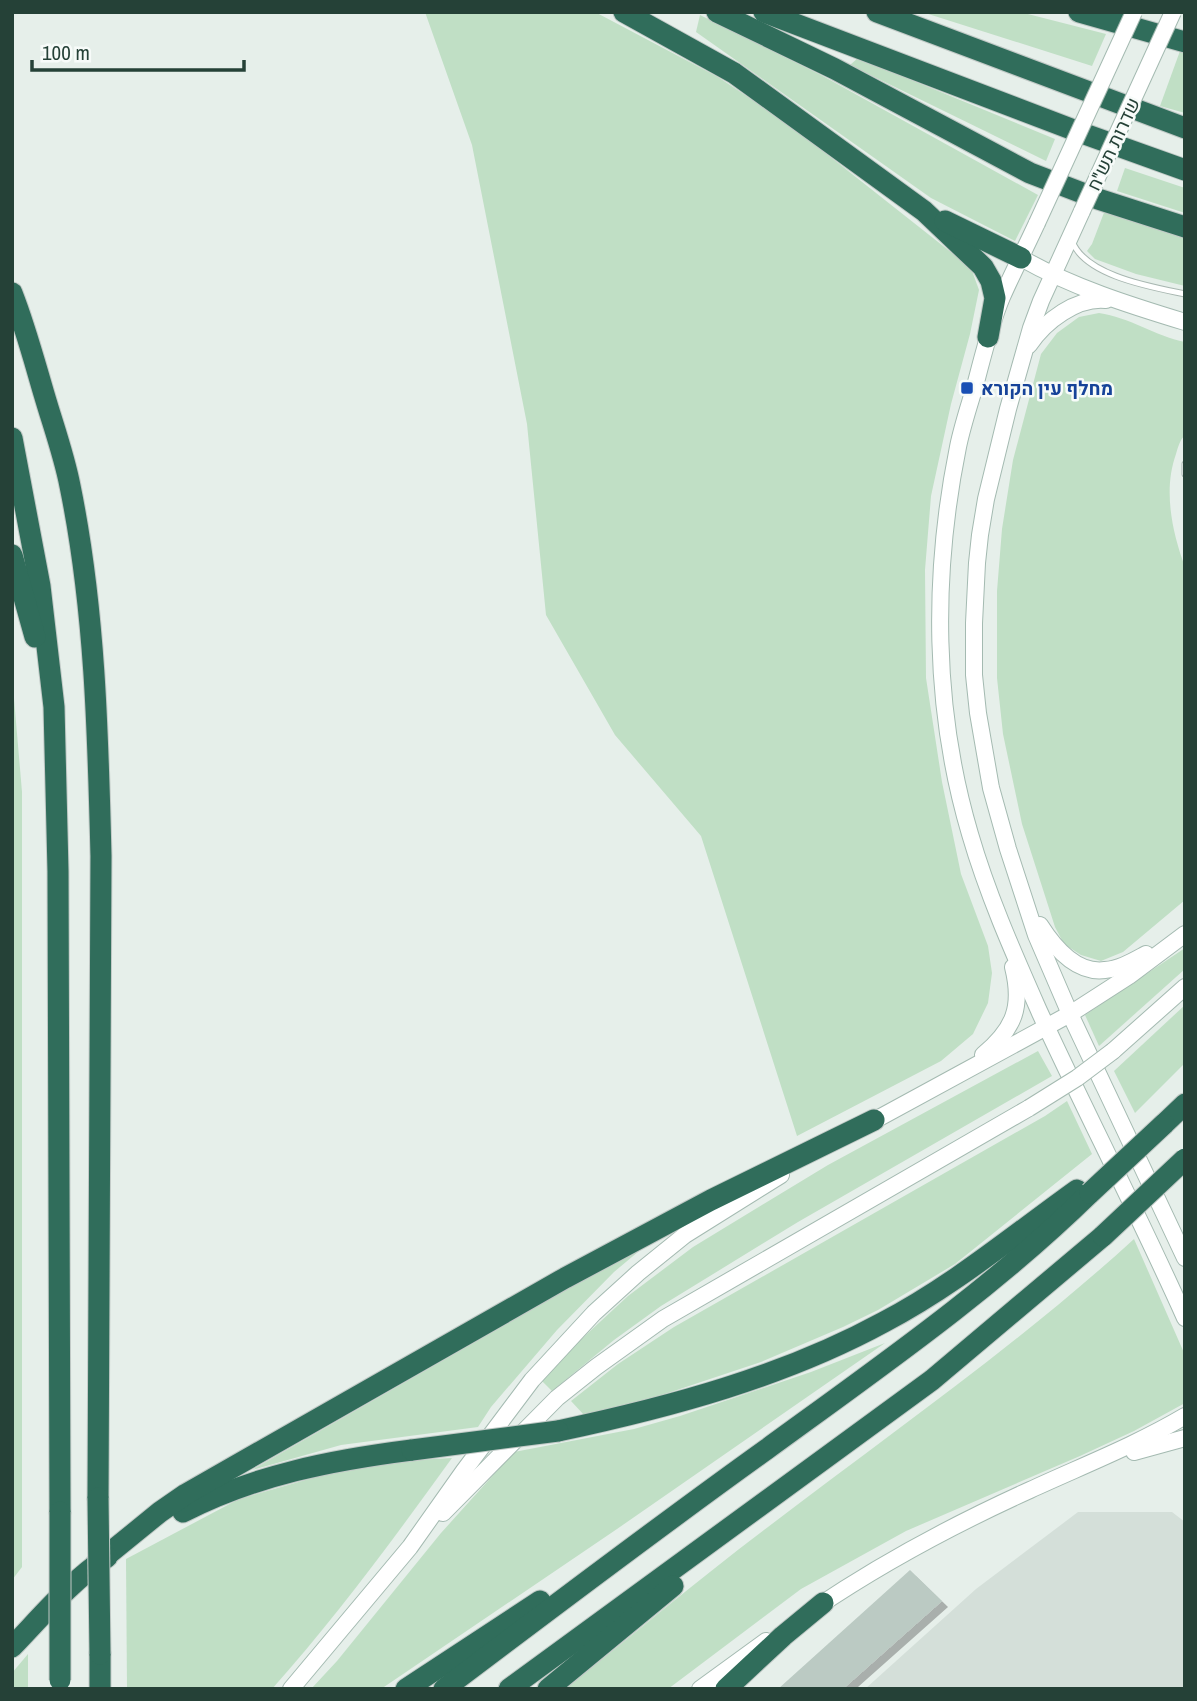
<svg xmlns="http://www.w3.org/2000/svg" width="1197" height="1701" font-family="'Archivo Narrow',Heebo,sans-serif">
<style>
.built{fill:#d4dfd9}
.green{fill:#c0dfc5}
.building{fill:#bbcac3;filter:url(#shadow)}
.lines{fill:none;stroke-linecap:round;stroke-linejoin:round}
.lane-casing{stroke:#a8b7b1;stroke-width:7}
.secondary-casing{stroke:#a4bab1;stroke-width:18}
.highway-casing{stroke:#c2cac7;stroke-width:23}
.lane{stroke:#fff;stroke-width:5}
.secondary{stroke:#fff;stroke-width:16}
.highway{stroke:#306d5b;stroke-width:21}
.secondary-bridge-casing{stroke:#a4bab1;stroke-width:18;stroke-linecap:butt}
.highway-bridge-casing{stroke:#c2cac7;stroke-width:23;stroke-linecap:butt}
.secondary-bridge{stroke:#fff;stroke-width:16}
.highway-bridge{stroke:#306d5b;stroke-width:21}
.transit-dot{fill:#1a4fb4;stroke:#f7fbf9;stroke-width:2.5}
.labels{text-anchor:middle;stroke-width:5;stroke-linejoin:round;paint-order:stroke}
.street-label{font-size:19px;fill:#254137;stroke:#f7fbf9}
.transit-label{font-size:19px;font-weight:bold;fill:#164399;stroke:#f7fbf9;text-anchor:start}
</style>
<defs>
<filter id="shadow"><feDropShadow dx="6" dy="6" stdDeviation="0" flood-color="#0004"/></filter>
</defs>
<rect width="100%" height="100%" fill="#e6efea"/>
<path class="built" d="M1078 1512H1172L1185 1522V1689H865L976 1589Z"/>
<g class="green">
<path d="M425 12H595L718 77 790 125 971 268 979 290 970 334 951 404 931 496 925 570 926 678 942 782 961 874 988 946 992 973 988 1003 973 1034 941 1061 797 1136 701 836 615 735 546 615 527 424 472 145Z"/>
<path d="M922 12H1020L1106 34 1092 66Z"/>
<path d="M700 15 821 75 1038 195 1015 241 931 198 696 32Z"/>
<path d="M1180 51 1185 53V113L1160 106Z"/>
<path d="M858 58 1055 139 1046 161 850 65Z"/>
<path d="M1125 168 1185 188V213L1117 191Z"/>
<path d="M1105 210 1185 238V286L1136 274 1095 259 1087 251 1092 244Z"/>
<path d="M1099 313C1129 317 1155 336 1185 342V435C1180 440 1178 447 1176 454 1163 490 1172 532 1185 567V900L1123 952 1101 961 1081 955 1064 944 1055 927 1022 824 1003 734 997 678V591L1002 529 1013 460 1041 354 1057 333 1079 317Z"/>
<path d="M12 675 22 792V1567L12 1580Z"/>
<path d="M1185 948V969L1099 1046 1085 1015Z"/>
<path d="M1185 1005V1063L1135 1113 1114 1071Z"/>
<path d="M1038 1051 1052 1076 798 1222 661 1306 614 1340 552 1391 542 1381 575 1345 628 1296 693 1247 828 1165Z"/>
<path d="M1067 1101 1092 1154 955 1264 878 1310 843 1327 761 1362 650 1399 584 1415 571 1401 618 1364 674 1327 1045 1116Z"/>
<path d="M1134 1239 1185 1355V1403L1134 1431 1080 1456 906 1531 801 1589 668 1689H565C633 1635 699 1579 768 1527 891 1433 1019 1344 1134 1239Z"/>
<path d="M651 1241 614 1272 557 1330 491 1407 478 1427 341 1445 252 1470Z"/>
<path d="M885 1343 617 1529 381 1689H311L337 1661 441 1533 514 1452 634 1429 680 1416 811 1372Z"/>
<path d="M452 1458C395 1537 337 1616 272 1689H127L126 1559 239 1499 330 1473 379 1462Z"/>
<path d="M28 1654V1689H12V1673Z"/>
</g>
<path class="building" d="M910 1570 942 1601 843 1689H778Z"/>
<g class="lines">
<g class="lane-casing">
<g id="lane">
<path d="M1072 241C1085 276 1152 287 1185 294"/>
<path d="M1185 464V474"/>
</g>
</g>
<g class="secondary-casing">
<g id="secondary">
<path d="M1082 211 1041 301 1031 328 1008 409 986 499 980 535 977 563 974 623V675L978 713 991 788 1008 849 1036 935 1070 1014 1185 1258"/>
<path d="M1037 223C1026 247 1013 272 1002 297 990 325 983 356 975 386 969 406 962 427 958 447 932 575 933 709 970 834 988 896 1014 954 1040 1013 1087 1115 1139 1215 1185 1318"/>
<path d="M1021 258C1072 287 1129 305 1185 322"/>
<path d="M1029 345C1045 321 1077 297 1106 300"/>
<path d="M1040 925C1054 947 1076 974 1105 970 1120 969 1133 961 1146 954"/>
<path d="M1113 1051 1185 987"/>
<path d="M983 1055C1014 1029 1023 1007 1013 967"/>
<path d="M866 1125 1070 1014 1129 976 1185 934"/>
<path d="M1134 1452 1185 1438"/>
<path d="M443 1513 557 1398 596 1367 663 1319 1029 1108"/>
<path d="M814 1609C882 1563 955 1524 1030 1490 1082 1466 1136 1445 1185 1416"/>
<path d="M291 1689 410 1547 463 1472 532 1380 594 1313 638 1273 685 1235 781 1175"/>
<path d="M700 1689 766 1641"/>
</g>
</g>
<g class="highway-casing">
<g id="highway">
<path d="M624 12 734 73 924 211 983 267 991 281 995 298 988 337"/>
<path d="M717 12 835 69 1030 173 1098 199 1185 227"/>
<path d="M764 12 1079 132 1185 170"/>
<path d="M877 12 1185 128"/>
<path d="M1079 12 1185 42"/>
<path d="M945 221 1021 258"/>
<path d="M12 293C25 326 34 360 44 394 53 425 64 455 70 486 95 608 98 733 101 856L98 1498"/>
<path d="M12 438 40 586 54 707 58 871 60 1512"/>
<path d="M12 555 35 637"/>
<path d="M1164 1124 1185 1104"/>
<path d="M558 1431C670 1407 783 1377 884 1322 953 1286 1014 1235 1077 1190"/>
<path d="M183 1512C255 1475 333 1460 412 1450"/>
<path d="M96 1564 160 1512 186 1494 565 1278 711 1200 874 1120"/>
<path d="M12 1647C42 1616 71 1581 107 1557"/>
<path d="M100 1654V1689"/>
<path d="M406 1689 540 1601"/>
<path d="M444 1689C551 1608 658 1527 767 1449 878 1368 992 1289 1090 1193"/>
<path d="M509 1689 932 1380 1103 1236"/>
<path d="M548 1689 673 1586"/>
<path d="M726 1689 783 1636 823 1603"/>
</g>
</g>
<use href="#lane" class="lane"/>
<use href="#secondary" class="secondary"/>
<use href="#highway" class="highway"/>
<g class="secondary-bridge-casing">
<g id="secondary-bridge">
<path d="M1082 211 1173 12"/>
<path d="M1037 223 1134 12"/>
<path d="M1029 1108 1077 1078 1113 1051"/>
</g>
</g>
<g class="highway-bridge-casing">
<g id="highway-bridge">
<path d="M1090 1193 1164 1124"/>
<path d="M1103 1236 1185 1159"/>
<path d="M412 1450 558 1431"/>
<path d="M98 1498 100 1654"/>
<path d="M60 1680V1512"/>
</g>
</g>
<use href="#secondary-bridge" class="secondary-bridge"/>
<use href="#highway-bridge" class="highway-bridge"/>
</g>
<rect class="transit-dot" x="960" y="381" width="14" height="14" rx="3.5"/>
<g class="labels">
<g class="street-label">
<text transform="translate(1113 144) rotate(-65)" y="7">שדרות תש"ח</text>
</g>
<g class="transit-label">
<text x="981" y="395">מחלף עין הקורא</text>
</g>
</g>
<rect width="1197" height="1701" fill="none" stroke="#254137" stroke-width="28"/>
<path d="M32 60v10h212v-10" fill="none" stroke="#254137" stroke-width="3.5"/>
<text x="42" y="60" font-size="21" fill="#254137" stroke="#f7fbf9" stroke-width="5" paint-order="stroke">100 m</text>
</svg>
